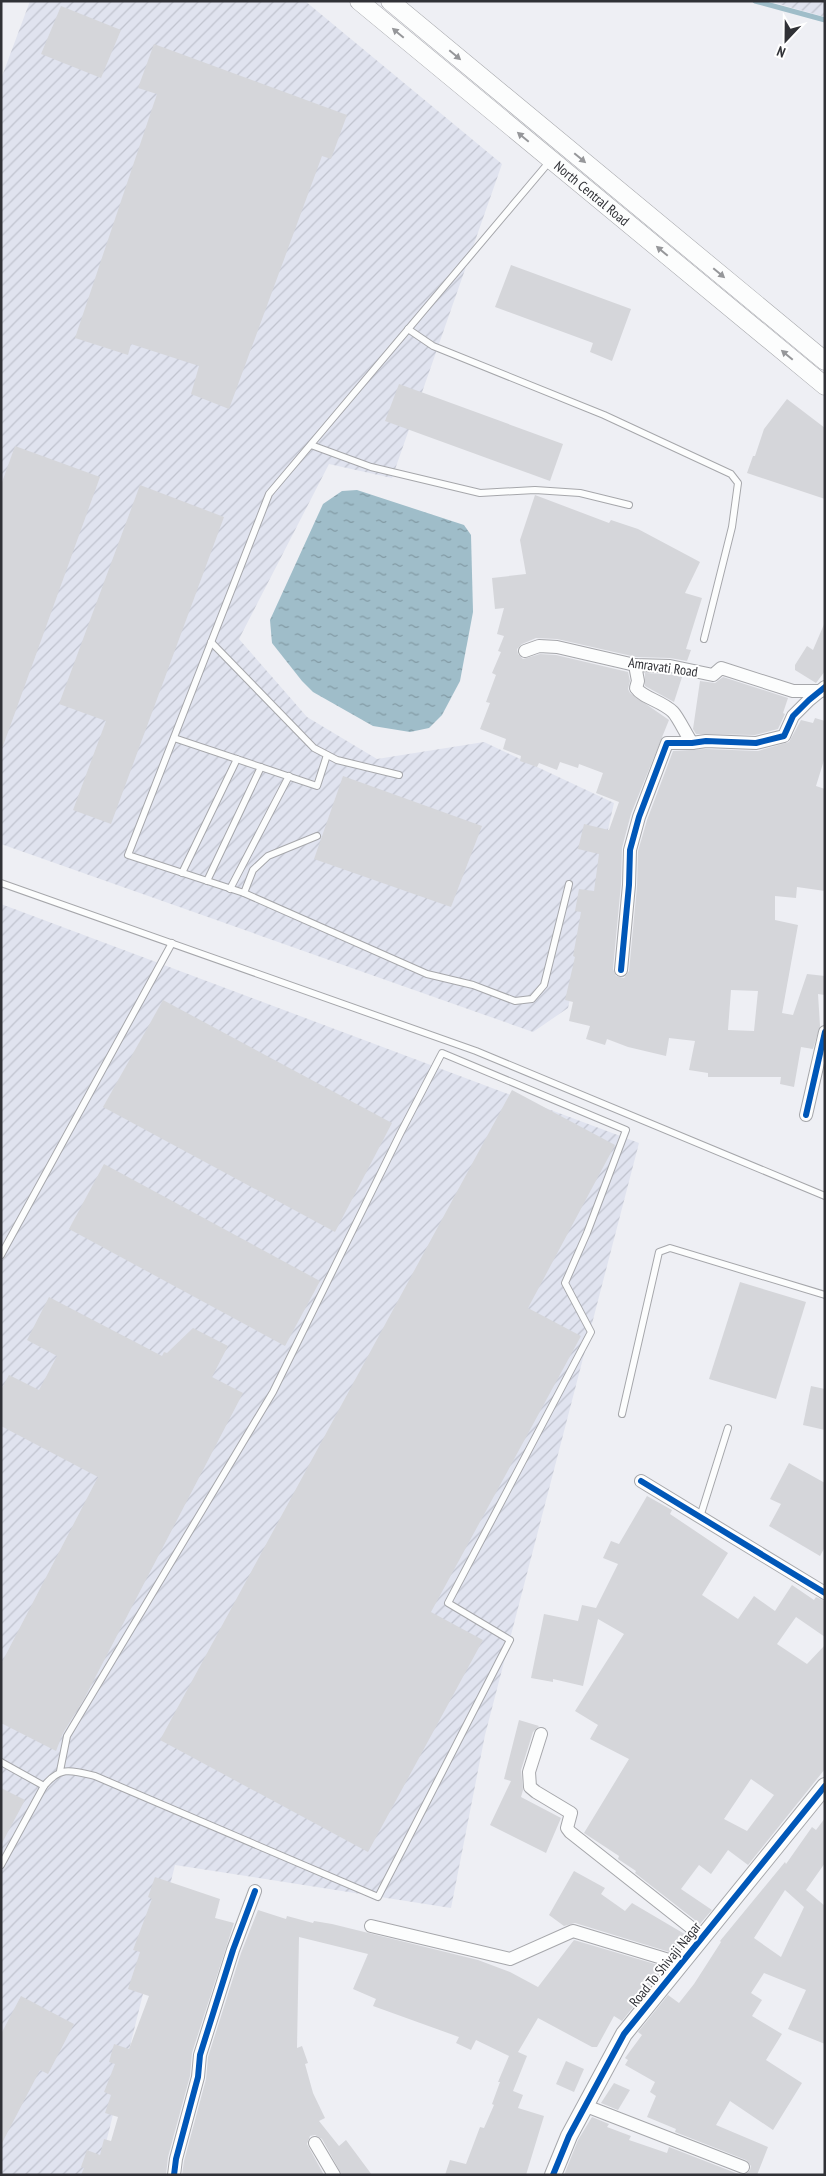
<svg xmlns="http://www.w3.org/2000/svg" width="826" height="2176" font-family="'PT Sans Narrow',sans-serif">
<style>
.industrial{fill:url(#industrial-furrows)}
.water{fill:url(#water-ripples)}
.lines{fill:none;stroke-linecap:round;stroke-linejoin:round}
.stream{stroke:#9fbdc9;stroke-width:5}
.building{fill:#d5d6da;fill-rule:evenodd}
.service-casing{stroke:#a6a7ab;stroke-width:8}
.minor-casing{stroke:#a6a7ab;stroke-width:14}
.tertiary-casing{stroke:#a6a7ab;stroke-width:18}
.secondary-casing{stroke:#a6a7ab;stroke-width:19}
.service{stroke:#fcfdfd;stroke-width:6}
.minor{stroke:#fcfdfd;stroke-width:12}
.tertiary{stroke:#fcfdfd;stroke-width:16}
.secondary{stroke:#fcfdfd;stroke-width:18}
.cycleway-casing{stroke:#fff;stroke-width:9}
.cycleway{stroke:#0057b8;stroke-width:6}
.oneway{fill:#96979a}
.labels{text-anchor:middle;stroke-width:4;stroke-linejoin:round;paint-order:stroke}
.street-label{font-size:14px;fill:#303136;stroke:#fff}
</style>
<defs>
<pattern id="industrial-furrows" width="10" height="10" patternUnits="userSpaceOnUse" patternTransform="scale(1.25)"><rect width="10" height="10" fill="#e0e3ef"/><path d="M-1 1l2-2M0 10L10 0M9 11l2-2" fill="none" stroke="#c0c3ce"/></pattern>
<pattern id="water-ripples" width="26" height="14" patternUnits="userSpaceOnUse" patternTransform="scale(1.25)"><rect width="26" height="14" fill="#9fbdc9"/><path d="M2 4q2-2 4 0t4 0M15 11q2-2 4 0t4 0" fill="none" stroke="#829aa4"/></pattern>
</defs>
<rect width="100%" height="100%" fill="#eeeff4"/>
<g class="industrial">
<path d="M30 1H305L502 164 392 478 329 464 239 639 307 717 377 759 484 742 614 803 568 1008 533 1032 1 844V79Z"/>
<path d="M767 1H825V17L775 3Z"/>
<path d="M1 904 639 1143 485 1735 451 1908 175 1865 98 2175H1Z"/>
</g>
<path class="water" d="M357 490 464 525 471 535 473 612 460 681 442 715 429 728 410 732 373 726 313 692 302 681 272 643 270 620 323 504 342 491Z"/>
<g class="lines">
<path class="stream" d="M755 1 825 20"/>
</g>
<g class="building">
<path d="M61 6 121 30 101 78 41 54Z"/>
<path d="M154 44 347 115 331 159 322 156 229 409 191 394 199 366 131 344 128 355 75 338 157 94 138 88Z"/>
<path d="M511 265 631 309 612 361 590 352 593 343 495 307Z"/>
<path d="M399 384 563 444 550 481 385 421Z"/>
<path d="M787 399 825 428V499L747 473 753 456H755L764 429Z"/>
<path d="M15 446 100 477 3 746H1V485Z"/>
<path d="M140 485 224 517 111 824 73 810 106 721 59 704Z"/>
<path d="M535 495 609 523 611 520 638 529 700 562 685 593 702 598 686 649 691 650 687 661 670 658 636 657 557 639 536 638 522 644 517 649 518 654 523 659 540 654 556 655 628 672 630 681 628 689 630 693 669 720 631 814 622 848 621 884 613 969 616 976 624 978 629 971 637 886 638 851 647 820 673 751 706 749 758 751 789 742 801 720 813 723 815 718 825 721V757L816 786 825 789V891L797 887 796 898 775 896V920L798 925 782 1013 793 1015 807 974 825 976V995L818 994 820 1026 813 1049 801 1047 794 1087 780 1084 781 1077H708V1073L689 1070 695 1041 669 1038 666 1056 628 1047 607 1039 605 1045 586 1039 590 1026 569 1021 573 1002 565 1000 575 957 573 956 581 912 575 911 579 889 594 891 599 854 578 849 584 824 609 830 619 802 596 793 603 773 579 764 578 768 560 762 557 770 539 763 537 767 520 761 521 756 503 749 506 739 480 729 490 703 486 702 496 675 492 673 501 652 498 651 504 636 497 634 504 608 495 609 492 578 526 574 520 540ZM731 990 758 991 754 1031 728 1030Z"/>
<path d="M825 622V671L816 683 795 670V665L807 646 813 650Z"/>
<path d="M645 673 669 674 682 677 674 702 645 686Z"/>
<path d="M723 677 788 698 783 713 785 714 778 729 755 735 696 734 693 729 700 681 715 683Z"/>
<path d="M343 776 482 826 451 907 314 859Z"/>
<path d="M163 1000 392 1123 335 1232 103 1107Z"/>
<path d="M512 1090 615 1145 528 1308 581 1336 431 1612 483 1640 368 1852 160 1740Z"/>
<path d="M104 1164 320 1281 285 1346 69 1229Z"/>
<path d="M740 1282 806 1302 776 1399 709 1379Z"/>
<path d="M49 1297 162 1356 164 1352 167 1353 193 1328 228 1346 212 1377 243 1393 84 1699 63 1733 56 1751 1 1723V1664L98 1477 1 1426V1390L9 1375 39 1390 57 1356 27 1340Z"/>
<path d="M811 1386 825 1389V1430L803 1425Z"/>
<path d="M789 1463 825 1483V1547L820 1556 769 1526 781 1504 770 1499Z"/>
<path d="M647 1496 672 1510 670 1514 728 1553 702 1595 738 1619 754 1596 775 1611 792 1585 814 1600 816 1597 825 1601V1637L796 1617 777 1644 807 1664 825 1645V1769L748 1865 728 1850 711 1874 699 1865 681 1889 712 1910 700 1924 635 1873 636 1871 618 1859 619 1856 584 1833 629 1759 590 1739 598 1725 575 1711 624 1634 598 1619 583 1686 553 1679V1682L531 1678 544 1614 578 1621 582 1605 596 1608 618 1564 603 1558 611 1541 619 1544ZM751 1779 774 1795 747 1831 724 1819Z"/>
<path d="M519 1720 539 1726 533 1732 521 1770 523 1790 521 1797 561 1818 546 1853 490 1825 511 1781 504 1779Z"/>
<path d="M1 1788 25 1800 1 1845Z"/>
<path d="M825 1818V1863L806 1890 825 1906V2044L788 2029 806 1990 764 1973 751 1993 762 2000 752 2016 782 2034 766 2060 802 2083 773 2130 730 2101 716 2125 768 2147 757 2175H745L750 2170 751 2166 746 2160 675 2132 676 2129 647 2117 656 2096 650 2092 655 2082 625 2065 628 2060 625 2058 642 2035 638 2032 668 1995 679 2003 694 1984 721 1942 720 1941 785 1862 786 1864 812 1827 816 1830ZM785 1890 804 1907 781 1957 754 1938Z"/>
<path d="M574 1871 605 1888 601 1894 625 1911 632 1903 688 1936 676 1954 575 1923 564 1926 549 1915Z"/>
<path d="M155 1877 220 1899 215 1918 234 1923 192 2053 190 2076 168 2157 166 2175H81L84 2168 81 2167 87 2150 100 2155 104 2139 111 2141 118 2117 105 2113 111 2095 104 2092 115 2064 109 2062 114 2044 129 2049 149 1996 128 1989 140 1952 133 1950 152 1899 148 1897Z"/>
<path d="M258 1910 286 1919 287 1916 313 1923 314 1921 332 1924 478 1960 510 1972 538 1987 574 1940 665 1967 622 2021 614 2016 597 2047H592L538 2018 518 2052 527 2056 513 2091 523 2095 518 2108 544 2116 526 2175H445L450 2160 466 2164 480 2127 484 2128 494 2105 492 2104 500 2082H498L509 2056 476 2040 471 2050 456 2043 459 2037 373 2006 376 1999 353 1989 368 1954 299 1937 297 2048 302 2046 308 2063 305 2064 313 2093 325 2118 319 2121 339 2146 346 2140 372 2175H342L322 2139 315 2135 310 2136 307 2144 324 2175H182L184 2161 206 2079 208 2057 241 1953Z"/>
<path d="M21 1996 74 2024 48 2074 40 2070 1 2145V2034Z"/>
<path d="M566 2061 584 2069 574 2092 556 2084Z"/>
<path d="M614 2083 630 2090 618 2110 601 2103Z"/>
<path d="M592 2117 609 2124 607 2127 631 2136 629 2140 667 2153 669 2147 741 2175H564L578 2140Z"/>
</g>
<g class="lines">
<g class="service-casing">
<g id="service">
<path d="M550 161 269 494 128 855 244 893 427 974 473 985 515 1001 532 999 544 985 569 884"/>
<path d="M408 329 433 346 604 415 731 474 738 483 732 527 704 639"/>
<path d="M311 445 371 467 480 493 535 490 580 493 629 505"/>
<path d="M211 642 314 748 337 760 399 775"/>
<path d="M174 738 317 786 327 755"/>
<path d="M182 873 237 759"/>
<path d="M207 881 261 767"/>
<path d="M1 883 476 1051 825 1196"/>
<path d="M230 889 289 776"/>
<path d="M244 893 253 870 268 856 317 836"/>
<path d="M1 1255 172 943"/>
<path d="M622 1414 659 1252 670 1248 825 1295"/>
<path d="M700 1517 728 1428"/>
<path d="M1 1762 44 1786"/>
<path d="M1 1865 44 1786C60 1766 71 1770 95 1776L378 1897 510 1640 448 1603 591 1332 565 1283 587 1233 626 1130 442 1053 401 1132 273 1392 67 1736 60 1771"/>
</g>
</g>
<g class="minor-casing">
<g id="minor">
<path d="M525 651 539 646 557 647 635 665 670 666 713 675 721 668 793 691H821"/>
<path d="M635 665 638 681 636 688C643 698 662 701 673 712 678 717 687 736 692 743"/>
<path d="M621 970 629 885 630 850 639 817 667 743H692L706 741 756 743 784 736 793 716 809 700 825 687"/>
<path d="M806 1115 825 1032"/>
<path d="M641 1481 825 1593"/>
<path d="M541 1734 529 1772 530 1787 536 1792 571 1813 567 1828 570 1832 703 1937"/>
<path d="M371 1926 510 1959 573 1931 682 1964"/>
<path d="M586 2106 743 2167"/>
<path d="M315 2143 334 2175"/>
<path d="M174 2175 176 2159 198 2077 200 2055 233 1950 255 1891"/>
</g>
</g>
<g class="tertiary-casing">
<path id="tertiary" d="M553 2175 569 2136 624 2034 825 1786"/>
</g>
<g class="secondary-casing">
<g id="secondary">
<path id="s1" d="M359 1 825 386"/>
<path d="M390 1 825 361"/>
</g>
</g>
<use href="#service" class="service"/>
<use href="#minor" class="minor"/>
<use href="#tertiary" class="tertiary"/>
<use href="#secondary" class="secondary"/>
<g class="cycleway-casing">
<g id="cycleway">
<path d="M621 970 629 885 630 850 639 817 667 743H692L706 741 756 743 784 736 793 716 809 700 825 687"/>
<path d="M806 1115 825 1032"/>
<path d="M641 1481 825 1593"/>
<path d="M174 2175 176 2159 198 2077 200 2055 233 1950 255 1891"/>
<path d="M553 2175 569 2136 624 2034 825 1786"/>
</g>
</g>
<use href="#cycleway" class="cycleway"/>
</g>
<defs><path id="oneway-solid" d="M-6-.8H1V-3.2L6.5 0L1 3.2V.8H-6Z" transform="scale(1.25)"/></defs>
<g class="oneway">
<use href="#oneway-solid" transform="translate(398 33) rotate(-140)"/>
<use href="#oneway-solid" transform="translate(455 55) rotate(40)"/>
<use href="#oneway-solid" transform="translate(523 137) rotate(-140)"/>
<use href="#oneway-solid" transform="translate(580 158) rotate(40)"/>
<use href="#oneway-solid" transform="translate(662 251) rotate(-140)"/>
<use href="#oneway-solid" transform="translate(719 273) rotate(40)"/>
<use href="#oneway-solid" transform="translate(787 355) rotate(-140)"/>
</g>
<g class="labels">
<g class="street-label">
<text dy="5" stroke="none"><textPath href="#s1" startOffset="302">North Central Road</textPath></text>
<text transform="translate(663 667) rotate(8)" y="5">Amravati Road</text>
<text transform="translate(665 1964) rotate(-51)" y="5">Road To Shivaji Nagar</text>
</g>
</g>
<rect width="826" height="2176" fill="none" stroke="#303136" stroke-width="5"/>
<g transform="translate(786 40) rotate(202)" stroke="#ffffff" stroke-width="4" paint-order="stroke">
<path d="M0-4L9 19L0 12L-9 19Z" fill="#303136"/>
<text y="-8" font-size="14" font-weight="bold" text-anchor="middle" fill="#303136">N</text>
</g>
</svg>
